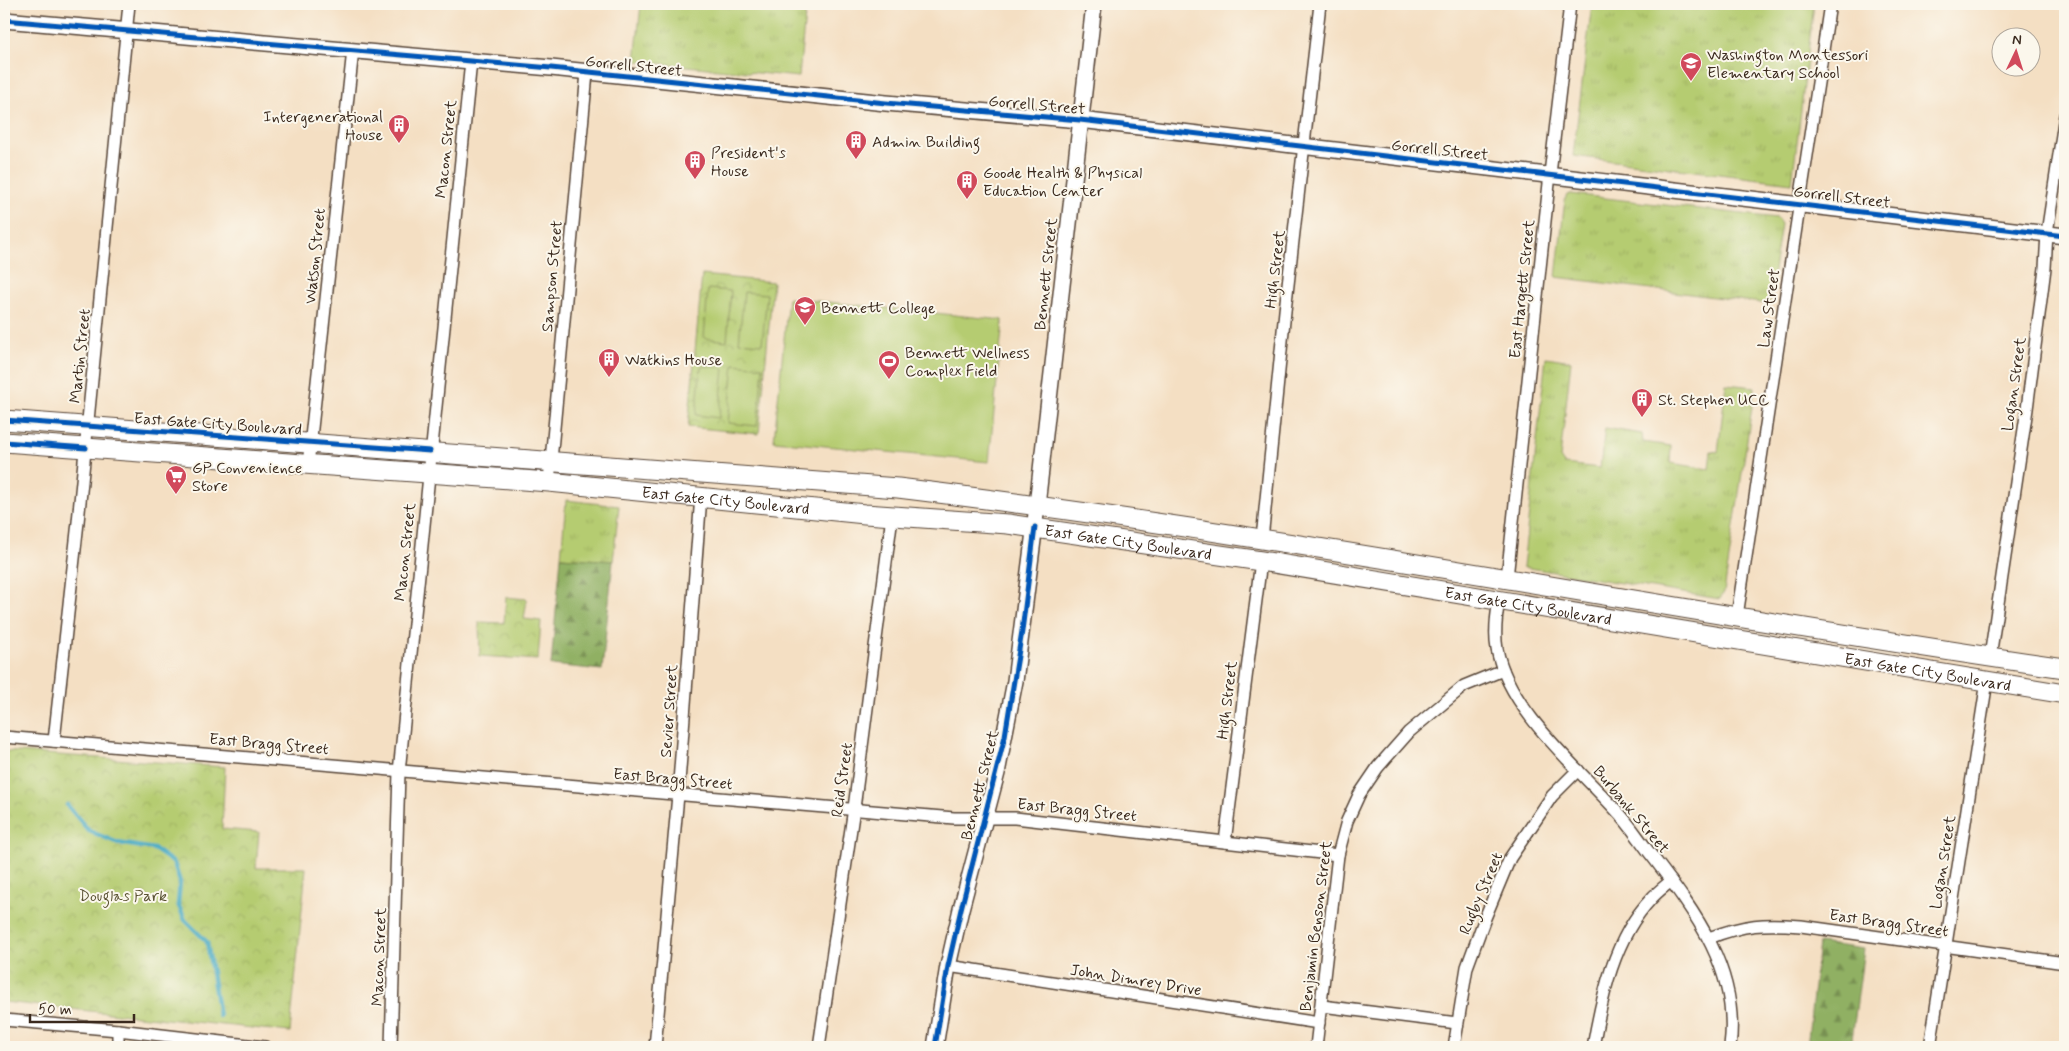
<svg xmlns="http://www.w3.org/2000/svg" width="2069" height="1051" font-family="Mynerve,sans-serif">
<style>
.grass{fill:url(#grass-tufts);stroke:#787b48}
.forest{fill:url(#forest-firs);stroke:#666d40}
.park{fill:url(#park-crowns);stroke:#787b48}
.garden{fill:#b5cc71;stroke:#787b48}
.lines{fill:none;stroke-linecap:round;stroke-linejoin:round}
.stream{stroke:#44a9c3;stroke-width:4.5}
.minor-casing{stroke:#574537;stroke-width:14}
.tertiary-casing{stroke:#574537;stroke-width:18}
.primary-casing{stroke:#574537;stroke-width:21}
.minor{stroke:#fff;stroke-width:11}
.tertiary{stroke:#fff;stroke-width:15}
.primary{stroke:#fff;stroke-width:19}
.cycleway-casing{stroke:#fbf7ec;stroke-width:8}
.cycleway{stroke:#0057b8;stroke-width:5}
.labels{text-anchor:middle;stroke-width:4;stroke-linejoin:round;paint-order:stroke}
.poi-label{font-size:16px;fill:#3b2a1e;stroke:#fbf7ec;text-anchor:start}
.street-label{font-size:16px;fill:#3b2a1e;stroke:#fbf7ec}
.park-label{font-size:16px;fill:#5a5233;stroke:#fbf7ec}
</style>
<defs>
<pattern id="grass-tufts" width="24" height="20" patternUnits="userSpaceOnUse" patternTransform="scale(1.25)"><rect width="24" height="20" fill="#b5cc71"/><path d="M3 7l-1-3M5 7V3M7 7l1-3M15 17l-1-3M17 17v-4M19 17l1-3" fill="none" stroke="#9daf61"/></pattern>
<pattern id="forest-firs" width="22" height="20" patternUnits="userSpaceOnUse" patternTransform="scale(1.25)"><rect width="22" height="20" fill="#90b063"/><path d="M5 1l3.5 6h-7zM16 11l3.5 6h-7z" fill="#778f51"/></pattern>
<pattern id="park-crowns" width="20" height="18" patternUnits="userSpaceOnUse" patternTransform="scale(1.25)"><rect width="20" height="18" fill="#b5cc71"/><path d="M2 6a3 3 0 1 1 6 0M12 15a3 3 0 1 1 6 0" fill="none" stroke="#9daf61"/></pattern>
</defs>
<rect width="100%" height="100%" fill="#fbf7ec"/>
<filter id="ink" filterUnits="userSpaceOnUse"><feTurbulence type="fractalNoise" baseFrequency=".02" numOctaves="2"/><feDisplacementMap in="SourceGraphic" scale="10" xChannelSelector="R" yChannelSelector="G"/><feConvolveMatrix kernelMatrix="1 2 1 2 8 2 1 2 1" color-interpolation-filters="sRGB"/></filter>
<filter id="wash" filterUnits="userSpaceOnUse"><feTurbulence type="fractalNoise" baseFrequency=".0096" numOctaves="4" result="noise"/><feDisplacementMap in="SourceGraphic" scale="20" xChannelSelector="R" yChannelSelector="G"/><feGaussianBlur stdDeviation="1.12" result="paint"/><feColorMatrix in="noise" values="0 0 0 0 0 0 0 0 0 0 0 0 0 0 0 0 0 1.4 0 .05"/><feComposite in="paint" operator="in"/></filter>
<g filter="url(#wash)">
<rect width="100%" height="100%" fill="#f4dfc3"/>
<g class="grass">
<path d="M641 4H806L799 77 635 61Z"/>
<path d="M1592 4H1814L1792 183 1573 156Z"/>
<path d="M1571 194 1777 218 1781 224 1769 304 1556 277 1565 199 1567 195Z"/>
<path d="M1546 357 1571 361 1560 458 1564 464 1600 468 1605 428 1642 434 1643 442 1671 446 1670 463 1709 469 1711 451 1718 452 1726 384 1755 387 1724 592 1720 599 1523 567Z"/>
<path d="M566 500 619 506 613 561 561 557Z"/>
</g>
<g class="forest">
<path d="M561 557 613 561 602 670 551 665Z"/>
<path d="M1819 943 1864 949 1851 1047H1807Z"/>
</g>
<g class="park">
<path d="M702 275 773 282 759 434 688 427Z"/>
<path d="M506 597 527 599 524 619 541 621 538 660 480 656 479 622 504 623Z"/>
<path d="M4 751 225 767 222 829 259 832 256 868H306L290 1032 4 1002Z"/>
</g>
<g class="garden">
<path d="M708 289 731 291 727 341 704 338Z"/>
<path d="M744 292 767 294 762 344 739 342Z"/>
<path d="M788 298 1003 320 989 462 774 441Z"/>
<path d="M734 364 763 367 757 426 728 423Z"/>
<path d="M701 366 724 368 719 418 696 415Z"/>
</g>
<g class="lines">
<path class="stream" d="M67 805 89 831 118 843 154 849 174 863 180 882 178 904 185 920 207 942 219 1016"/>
</g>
</g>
<g filter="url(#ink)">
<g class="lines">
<g class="minor-casing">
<g id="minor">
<path d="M308 465 353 50"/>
<path d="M549 482 587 73"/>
<path d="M1262 539 1285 311 1320 4"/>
<path d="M1507 578 1550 174 1570 4"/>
<path d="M1499 600C1496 617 1494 633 1497 649 1508 709 1575 765 1615 809 1629 823 1640 841 1652 856 1696 913 1740 972 1730 1047"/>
<path d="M1737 616 1830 4"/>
<path d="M1990 657 2027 409 2045 268 2047 233 2065 115"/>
<path d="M4 737 954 818H1015L1338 855"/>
<path d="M54 741 78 522 129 4"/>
<path d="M1225 842 1261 561"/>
<path d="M1709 938C1745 924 1764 923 1801 926L2065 963"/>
<path d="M948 966 1319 1023"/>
<path d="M1322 1006 1457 1023"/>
<path d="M4 1020 118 1030 265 1047"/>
<path d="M118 1030V1047"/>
<path d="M391 1047 399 772 471 61"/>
<path d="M655 1047 678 795 701 496"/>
<path d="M819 1047 854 808 892 516"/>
<path d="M1316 1047 1338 855 1347 821 1359 795 1378 767 1409 732 1464 686 1503 670"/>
<path d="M1454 1047 1467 967 1485 918 1510 858 1552 796 1578 770"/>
<path d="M1593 1047C1602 996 1614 938 1651 899 1657 892 1664 887 1671 881"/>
<path d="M1930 1047 1987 681"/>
</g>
</g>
<g class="tertiary-casing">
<g id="tertiary">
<path d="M4 20 551 68 886 103 1080 120 2065 236"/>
<path d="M935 1047 948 966 961 909 997 773 1015 681 1033 540 1094 4"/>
</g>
</g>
<g class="primary-casing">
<g id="primary">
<path d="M4 420 898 488C1289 535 1675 612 2065 668"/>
<path id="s1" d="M4 442 549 482 865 514 1008 524 1261 561 2065 694"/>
</g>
</g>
<use href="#minor" class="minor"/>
<use href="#tertiary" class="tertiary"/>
<use href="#primary" class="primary"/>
<g class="cycleway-casing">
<g id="cycleway">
<path d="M4 20 551 68 886 103 1080 120 2065 236"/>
<path d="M4 420 430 451"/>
<path d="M4 442 86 448"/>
<path d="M935 1047 948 966 961 909 1005 736 1022 631 1035 527"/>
</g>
</g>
<use href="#cycleway" class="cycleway"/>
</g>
</g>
<defs>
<g id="school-pin" transform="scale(1.125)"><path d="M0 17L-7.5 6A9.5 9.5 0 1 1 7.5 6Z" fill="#d1495b" stroke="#fbf7ec"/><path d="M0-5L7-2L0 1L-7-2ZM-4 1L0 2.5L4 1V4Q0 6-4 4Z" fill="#fff"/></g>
<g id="building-pin" transform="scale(1.125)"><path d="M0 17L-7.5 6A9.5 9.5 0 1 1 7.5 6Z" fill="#d1495b" stroke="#fbf7ec"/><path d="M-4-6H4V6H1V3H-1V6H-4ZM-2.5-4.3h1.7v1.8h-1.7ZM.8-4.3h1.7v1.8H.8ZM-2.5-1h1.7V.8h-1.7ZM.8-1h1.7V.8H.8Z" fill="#fff"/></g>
<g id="university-pin" transform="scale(1.125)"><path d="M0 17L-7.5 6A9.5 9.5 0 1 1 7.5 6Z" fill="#d1495b" stroke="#fbf7ec"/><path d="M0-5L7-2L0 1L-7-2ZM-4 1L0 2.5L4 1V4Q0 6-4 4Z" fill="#fff"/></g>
<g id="stadium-pin" transform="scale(1.125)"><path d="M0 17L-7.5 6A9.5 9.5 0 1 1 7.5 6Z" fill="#d1495b" stroke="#fbf7ec"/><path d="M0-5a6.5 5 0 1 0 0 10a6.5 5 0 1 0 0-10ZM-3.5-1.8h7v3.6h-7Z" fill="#fff"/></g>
<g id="supermarket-pin" transform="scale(1.125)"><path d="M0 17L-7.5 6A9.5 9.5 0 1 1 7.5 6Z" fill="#d1495b" stroke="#fbf7ec"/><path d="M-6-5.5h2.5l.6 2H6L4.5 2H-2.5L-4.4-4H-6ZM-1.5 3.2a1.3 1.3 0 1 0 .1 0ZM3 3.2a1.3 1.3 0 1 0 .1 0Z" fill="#fff"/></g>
</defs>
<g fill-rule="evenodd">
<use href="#school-pin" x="1691" y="63"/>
<use href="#building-pin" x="399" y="125"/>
<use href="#building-pin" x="856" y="141"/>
<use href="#building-pin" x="695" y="161"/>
<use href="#building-pin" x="967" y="181"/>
<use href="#university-pin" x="805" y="307"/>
<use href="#building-pin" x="609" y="359"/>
<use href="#stadium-pin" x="889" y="361"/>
<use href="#building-pin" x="1642" y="399"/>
<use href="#supermarket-pin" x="176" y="476"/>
</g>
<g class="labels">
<g class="poi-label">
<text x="1707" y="60">Washington Montessori<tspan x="1707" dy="18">Elementary School</tspan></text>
<text x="383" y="122" text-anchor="end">Intergenerational<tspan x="383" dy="18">House</tspan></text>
<text x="872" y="147">Admin Building</text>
<text x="711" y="158">President's<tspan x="711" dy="18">House</tspan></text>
<text x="983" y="178">Goode Health &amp; Physical<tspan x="983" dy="18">Education Center</tspan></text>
<text x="821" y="313">Bennett College</text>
<text x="905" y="358">Bennett Wellness<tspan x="905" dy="18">Complex Field</tspan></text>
<text x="625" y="365">Watkins House</text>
<text x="1658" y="405">St. Stephen UCC</text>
<text x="192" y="473">GP Convenience<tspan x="192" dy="18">Store</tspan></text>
</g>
<g class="street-label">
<text transform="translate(634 65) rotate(6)" y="6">Gorrell Street</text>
<text transform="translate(1037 104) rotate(5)" y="6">Gorrell Street</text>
<text transform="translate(445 149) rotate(-84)" y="6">Macon Street</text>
<text transform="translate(1440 149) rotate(6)" y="6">Gorrell Street</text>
<text transform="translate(1842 196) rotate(7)" y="6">Gorrell Street</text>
<text transform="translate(314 256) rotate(-84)" y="6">Watson Street</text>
<text transform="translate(1274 269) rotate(-83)" y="6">High Street</text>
<text transform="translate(1045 274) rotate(-84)" y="6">Bennett Street</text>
<text transform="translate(551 276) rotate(-85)" y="6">Sampson Street</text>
<text transform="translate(1521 289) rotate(-84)" y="6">East Hargett Street</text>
<text transform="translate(1768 308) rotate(-82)" y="6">Law Street</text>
<text transform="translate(79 356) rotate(-84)" y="6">Martin Street</text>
<text transform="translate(2013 384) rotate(-82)" y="6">Logan Street</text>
<text transform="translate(218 423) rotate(4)" y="6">East Gate City Boulevard</text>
<text dy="6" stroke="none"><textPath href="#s1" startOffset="724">East Gate City Boulevard</textPath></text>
<text dy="6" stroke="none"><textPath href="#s1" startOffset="1129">East Gate City Boulevard</textPath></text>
<text transform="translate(404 552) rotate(-84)" y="6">Macon Street</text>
<text dy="6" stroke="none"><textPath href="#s1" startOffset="1534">East Gate City Boulevard</textPath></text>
<text dy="6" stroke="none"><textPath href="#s1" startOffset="1939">East Gate City Boulevard</textPath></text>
<text transform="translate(1226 700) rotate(-83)" y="6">High Street</text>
<text transform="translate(668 711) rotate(-86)" y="6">Sevier Street</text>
<text transform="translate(269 743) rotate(5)" y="6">East Bragg Street</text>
<text transform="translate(673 778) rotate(5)" y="6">East Bragg Street</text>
<text transform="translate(841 780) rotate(-82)" y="6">Reid Street</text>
<text transform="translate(979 785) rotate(-76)" y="6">Bennett Street</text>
<text transform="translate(1077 809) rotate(6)" y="6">East Bragg Street</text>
<text transform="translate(1632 809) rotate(50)" y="6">Burbank Street</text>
<text transform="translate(1942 862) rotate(-81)" y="6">Logan Street</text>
<text transform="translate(1480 893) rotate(-67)" y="6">Rugby Street</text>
<text transform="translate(1889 922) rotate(8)" y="6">East Bragg Street</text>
<text transform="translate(1315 926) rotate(-83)" y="6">Benjamin Benson Street</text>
<text transform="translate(378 957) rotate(-88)" y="6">Macon Street</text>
<text transform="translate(1136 979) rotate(9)" y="6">John Dimrey Drive</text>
</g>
<g class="park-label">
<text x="123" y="901">Douglas Park</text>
</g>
</g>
<rect width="2069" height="1051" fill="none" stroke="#fbf7ec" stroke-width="20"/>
<g transform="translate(2016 52) rotate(4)"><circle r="24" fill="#fbf7ec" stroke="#aea59a"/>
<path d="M0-4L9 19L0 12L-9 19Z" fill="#d1495b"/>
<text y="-8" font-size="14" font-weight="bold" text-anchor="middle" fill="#3b2a1e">N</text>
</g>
<path d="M30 1014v8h104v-8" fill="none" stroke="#3b2a1e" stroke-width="2.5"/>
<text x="38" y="1014" font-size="15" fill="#3b2a1e" stroke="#fbf7ec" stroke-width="4" paint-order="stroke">50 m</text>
</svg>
